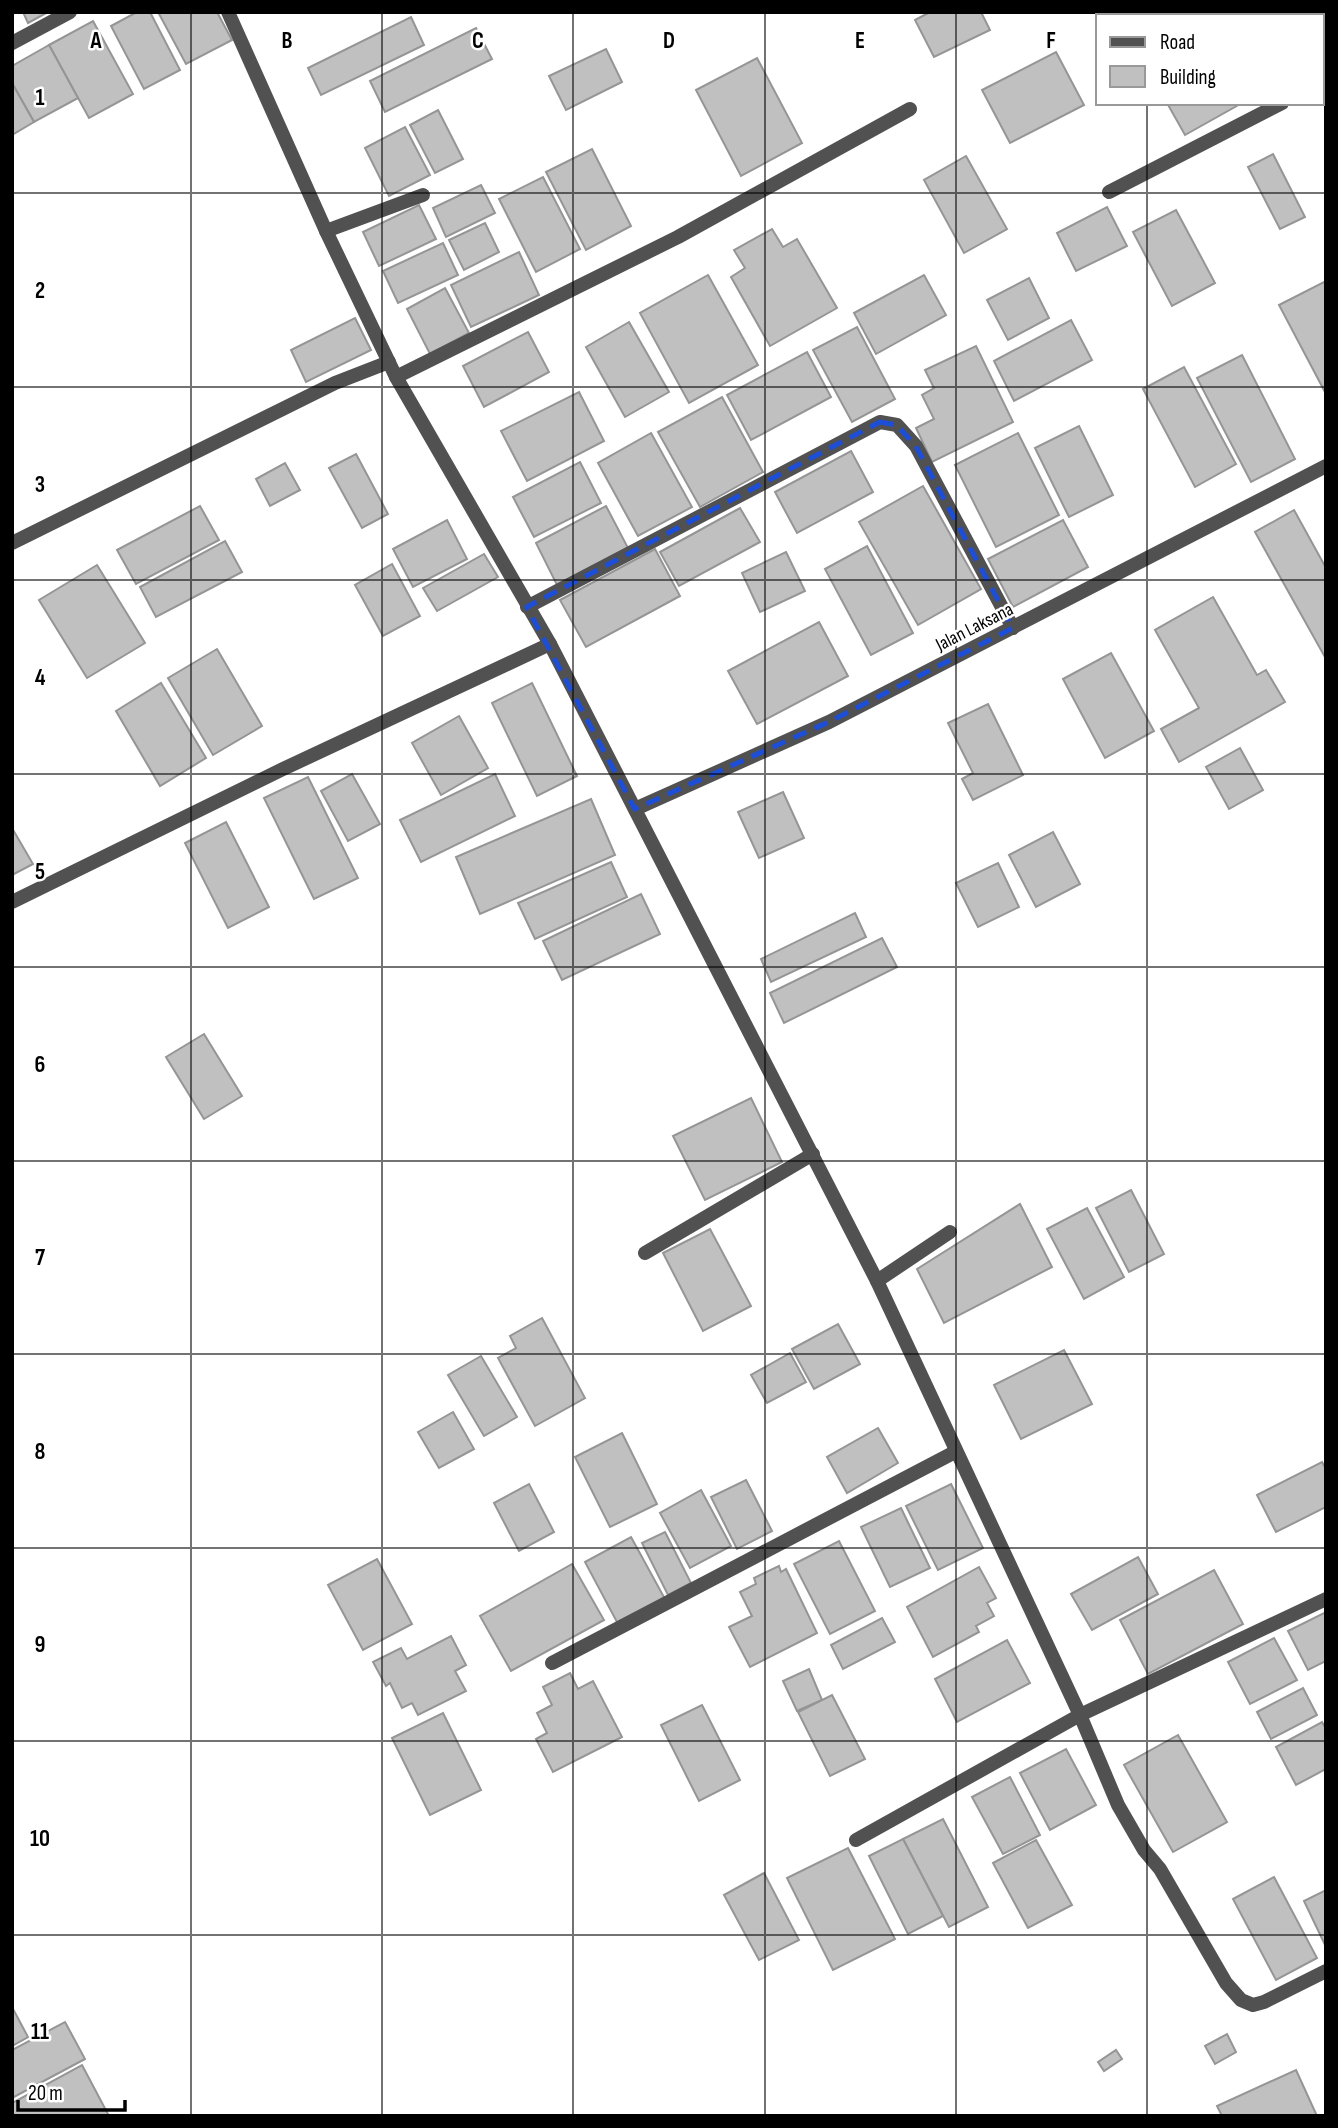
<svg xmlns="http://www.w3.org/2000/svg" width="1338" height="2128" font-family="'Sofia Sans Condensed',sans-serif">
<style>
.building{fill:#c0c0c0;stroke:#959595;stroke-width:2}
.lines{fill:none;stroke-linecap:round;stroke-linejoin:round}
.lane{stroke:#515151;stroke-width:14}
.street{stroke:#515151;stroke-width:14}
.marked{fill:none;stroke:#1d4ed8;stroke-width:5;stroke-dasharray:14 9;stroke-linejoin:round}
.grid{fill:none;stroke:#000;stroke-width:2;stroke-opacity:0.55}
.labels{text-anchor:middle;stroke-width:5;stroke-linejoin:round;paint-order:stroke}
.street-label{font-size:19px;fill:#000;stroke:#fff}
.grid-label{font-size:23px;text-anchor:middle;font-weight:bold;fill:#000;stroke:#fff;stroke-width:5;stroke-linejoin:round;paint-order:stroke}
</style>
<rect width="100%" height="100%" fill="#fff"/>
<g class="building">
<path d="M23 12H48L28 23Z"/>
<path d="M137 12H150L180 70 144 89 111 26Z"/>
<path d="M158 12H217L232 40 186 64Z"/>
<path d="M930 12H981L990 30 934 57 915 20Z"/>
<path d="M411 17 424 45 321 95 308 68Z"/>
<path d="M93 21 133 94 89 118 49 45Z"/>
<path d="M476 28 492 59 385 112 370 81Z"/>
<path d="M49 45 78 98 34 122 12 83V66Z"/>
<path d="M606 49 622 82 566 110 549 76Z"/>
<path d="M1056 52 1084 105 1010 143 982 90Z"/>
<path d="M757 58 802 143 741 176 696 90Z"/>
<path d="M12 83 34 122 12 135Z"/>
<path d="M1167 103H1242L1185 135Z"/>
<path d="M438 110 463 159 435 173 410 125Z"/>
<path d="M405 127 430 175 389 196 365 148Z"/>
<path d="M592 149 631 226 586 250 546 172Z"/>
<path d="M1273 154 1305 217 1280 229 1248 167Z"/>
<path d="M966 156 1007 229 964 253 924 180Z"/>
<path d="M543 177 580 249 536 272 499 199Z"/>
<path d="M481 185 495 213 446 237 433 208Z"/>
<path d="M419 205 436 239 379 266 363 232Z"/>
<path d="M1107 207 1127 246 1076 271 1057 233Z"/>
<path d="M1176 210 1215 283 1172 306 1133 232Z"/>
<path d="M485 223 499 252 464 270 449 240Z"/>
<path d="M772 229 783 247 797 239 837 308 770 346 731 277 745 268 734 250Z"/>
<path d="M443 243 458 275 398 303 383 271Z"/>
<path d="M519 252 539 295 471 327 451 285Z"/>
<path d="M708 275 758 365 689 403 640 313Z"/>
<path d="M924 275 946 315 876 354 854 313Z"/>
<path d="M1029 278 1049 318 1008 340 987 300Z"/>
<path d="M1324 282 1326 285V394L1279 305Z"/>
<path d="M445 288 469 333 430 354 407 309Z"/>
<path d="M355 318 371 350 306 382 291 350Z"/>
<path d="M1071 320 1092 360 1014 401 994 361Z"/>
<path d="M629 322 669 392 625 417 586 347Z"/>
<path d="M857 327 895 399 852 422 813 350Z"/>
<path d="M528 332 549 372 484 407 463 366Z"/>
<path d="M976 346 1013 422 932 462 916 428 934 419 922 395 934 388 925 370Z"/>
<path d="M807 352 831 397 751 440 727 395Z"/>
<path d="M1242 355 1295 459 1251 482 1197 378Z"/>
<path d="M1184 367 1236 464 1195 487 1143 389Z"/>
<path d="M579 392 604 441 527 481 501 431Z"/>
<path d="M722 397 763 472 700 507 658 432Z"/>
<path d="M1079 426 1113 495 1069 517 1035 448Z"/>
<path d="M651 433 692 507 638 536 598 463Z"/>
<path d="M1018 433 1059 515 996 547 955 465Z"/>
<path d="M851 451 873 492 797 533 775 492Z"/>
<path d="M356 454 388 514 362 528 329 468Z"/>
<path d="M580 462 601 503 534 537 513 497Z"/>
<path d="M285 463 300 490 270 506 256 479Z"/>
<path d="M923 486 981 589 918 625 859 522Z"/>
<path d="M200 506 219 540 136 584 117 550Z"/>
<path d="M606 506 628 548 557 585 536 543Z"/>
<path d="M740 508 760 542 679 586 660 552Z"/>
<path d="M1294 510 1326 568V659L1255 532Z"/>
<path d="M447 520 467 559 413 587 393 549Z"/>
<path d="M1063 520 1088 567 1013 607 988 559Z"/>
<path d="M225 541 242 572 156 617 140 587Z"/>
<path d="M867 546 913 633 871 655 825 569Z"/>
<path d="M655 549 680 596 586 647 560 600Z"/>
<path d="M786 552 805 591 760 612 742 573Z"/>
<path d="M484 554 498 577 437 611 423 588Z"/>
<path d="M392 564 420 616 383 636 355 585Z"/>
<path d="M97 565 145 643 87 678 39 600Z"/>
<path d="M1213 597 1257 675 1266 670 1285 702 1179 762 1161 729 1199 708 1155 630Z"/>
<path d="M819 622 848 676 757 724 728 671Z"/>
<path d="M217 649 262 726 213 755 168 678Z"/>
<path d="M1111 653 1154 731 1105 758 1063 679Z"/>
<path d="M161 683 206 758 160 786 116 711Z"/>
<path d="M532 683 577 776 537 796 492 703Z"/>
<path d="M988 704 1023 775 973 800 962 779 973 773 948 723Z"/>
<path d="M459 716 488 768 441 795 412 743Z"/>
<path d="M1240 748 1263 790 1229 809 1206 767Z"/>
<path d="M352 774 380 824 348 841 321 791Z"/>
<path d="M495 774 515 816 421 862 400 820Z"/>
<path d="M308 777 358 878 314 899 264 798Z"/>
<path d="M783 792 804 838 759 858 738 812Z"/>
<path d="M591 799 615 855 480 914 456 857Z"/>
<path d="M226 822 269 907 228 928 185 843Z"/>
<path d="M12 828 33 864 12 875Z"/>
<path d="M1053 832 1080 884 1036 907 1009 855Z"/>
<path d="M611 862 627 897 535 939 518 903Z"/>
<path d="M998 863 1019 907 978 927 956 883Z"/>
<path d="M641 894 660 934 562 980 543 941Z"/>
<path d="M855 913 866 937 771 982 761 959Z"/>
<path d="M882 938 897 967 784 1023 770 993Z"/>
<path d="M204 1034 242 1096 204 1119 166 1057Z"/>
<path d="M751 1098 782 1162 705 1200 673 1136Z"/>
<path d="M1131 1190 1164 1254 1129 1272 1096 1208Z"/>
<path d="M1020 1204 1052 1267 944 1323 917 1269Z"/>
<path d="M1087 1208 1124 1277 1084 1299 1047 1229Z"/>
<path d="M710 1229 751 1306 703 1331 663 1253Z"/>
<path d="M542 1318 585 1398 535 1426 498 1358 516 1348 510 1336Z"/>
<path d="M838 1324 860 1364 814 1389 792 1349Z"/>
<path d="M1064 1350 1092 1404 1021 1439 994 1385Z"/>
<path d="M790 1353 806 1382 767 1403 751 1375Z"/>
<path d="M481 1356 517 1417 484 1436 448 1375Z"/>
<path d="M453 1412 474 1449 439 1468 418 1432Z"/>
<path d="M878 1428 898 1463 847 1493 827 1457Z"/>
<path d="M622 1433 657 1504 610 1527 575 1457Z"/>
<path d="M1322 1462 1326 1469V1507L1276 1532 1257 1495Z"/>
<path d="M746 1480 772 1531 737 1549 711 1497Z"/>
<path d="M529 1484 554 1532 519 1551 494 1503Z"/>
<path d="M951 1484 983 1548 938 1570 906 1506Z"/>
<path d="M701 1490 731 1546 690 1568 660 1513Z"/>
<path d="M901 1508 930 1568 890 1587 861 1527Z"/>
<path d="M665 1532 691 1583 668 1595 642 1543Z"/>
<path d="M631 1537 665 1599 618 1624 585 1562Z"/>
<path d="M839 1541 875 1611 830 1634 794 1564Z"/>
<path d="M1138 1557 1158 1594 1092 1630 1071 1594Z"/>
<path d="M377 1559 412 1624 363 1650 328 1585Z"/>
<path d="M572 1564 604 1620 511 1671 480 1616Z"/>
<path d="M779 1566 781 1572 786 1569 817 1633 750 1667 729 1627 752 1616 740 1592 756 1584 754 1578Z"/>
<path d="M979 1567 996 1598 987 1603 994 1616 976 1626 979 1632 933 1657 907 1607Z"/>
<path d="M1214 1570 1243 1624 1148 1674 1120 1620Z"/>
<path d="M1326 1612V1661L1308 1670 1288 1631Z"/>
<path d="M882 1618 895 1642 843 1669 831 1645Z"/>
<path d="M451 1636 466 1665 455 1671 466 1691 418 1715 412 1703 402 1708 390 1683 386 1686 373 1662 401 1648 407 1659Z"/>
<path d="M1274 1638 1297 1680 1250 1704 1228 1662Z"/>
<path d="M1007 1640 1030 1683 957 1722 935 1679Z"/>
<path d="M809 1669 822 1700 797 1711 783 1681Z"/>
<path d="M570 1673 578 1689 593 1681 622 1737 553 1772 536 1739 547 1733 537 1713 552 1705 543 1687Z"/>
<path d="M1303 1688 1317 1715 1271 1739 1257 1712Z"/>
<path d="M832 1695 865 1759 830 1776 798 1712Z"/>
<path d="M702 1705 740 1780 699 1801 661 1725Z"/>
<path d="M443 1713 481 1790 430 1815 392 1738Z"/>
<path d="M1322 1722 1326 1729V1769L1296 1785 1276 1747Z"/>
<path d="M1178 1735 1227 1822 1173 1852 1124 1765Z"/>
<path d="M1066 1749 1096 1805 1050 1830 1020 1773Z"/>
<path d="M1010 1777 1040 1835 1003 1854 972 1797Z"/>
<path d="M943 1819 988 1907 949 1927 903 1839Z"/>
<path d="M903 1839 943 1916 908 1934 869 1856Z"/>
<path d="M1036 1840 1072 1905 1028 1928 993 1863Z"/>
<path d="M848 1848 895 1939 833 1970 787 1878Z"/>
<path d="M764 1873 799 1940 759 1960 724 1895Z"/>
<path d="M1274 1877 1317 1958 1276 1980 1233 1899Z"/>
<path d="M1326 1890V1947L1304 1901Z"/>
<path d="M12 2007 28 2037 12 2046Z"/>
<path d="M65 2022 85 2059 12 2098V2050Z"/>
<path d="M1227 2034 1236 2052 1215 2064 1205 2046Z"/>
<path d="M1116 2050 1122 2059 1104 2071 1098 2062Z"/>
<path d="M82 2065 109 2116H12V2103Z"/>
<path d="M1296 2070 1317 2116H1222L1217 2106Z"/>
</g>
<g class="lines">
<g class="lane">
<path d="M326 231 423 195"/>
<path d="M645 1253 813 1154"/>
<path d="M877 1281 950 1232"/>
</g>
<g class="street">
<path d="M228 12 326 231 396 377 550 644 877 1281 1080 1715 1118 1805 1144 1850 1160 1869 1226 1983 1241 2000 1253 2005 1264 2002 1326 1971"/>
<path d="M12 43 70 12"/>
<path d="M1322 83 1326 81"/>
<path d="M1109 192 1282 103"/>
<path d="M396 377 678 237 910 109"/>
<path d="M12 543 335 383 389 362"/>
<path d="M527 607 880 422 897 425 916 446 1013 628"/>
<path d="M635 809 829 722 1326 466"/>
<path d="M12 902 283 769 550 644"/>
<path d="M552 1663 955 1452"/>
<path d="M856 1840 1080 1715 1326 1599"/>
</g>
</g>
<path class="marked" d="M880 422 897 425 916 446 1013 628 829 722 635 809 527 607Z"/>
<path class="grid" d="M191 12V2116M382 12V2116M573 12V2116M765 12V2116M956 12V2116M1147 12V16M1147 103V2116M12 193H1326M12 387H1326M12 580H1326M12 774H1326M12 967H1326M12 1161H1326M12 1354H1326M12 1548H1326M12 1741H1326M12 1935H1326"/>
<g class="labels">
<g class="street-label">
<text transform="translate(974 626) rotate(-27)" y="7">Jalan Laksana</text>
</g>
</g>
<g class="grid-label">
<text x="96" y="48">A</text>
<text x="287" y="48">B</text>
<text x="478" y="48">C</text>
<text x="669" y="48">D</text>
<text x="860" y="48">E</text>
<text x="1051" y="48">F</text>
<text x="40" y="105">1</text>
<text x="40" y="298">2</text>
<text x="40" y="492">3</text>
<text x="40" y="685">4</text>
<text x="40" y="879">5</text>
<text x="40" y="1072">6</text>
<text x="40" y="1265">7</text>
<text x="40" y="1459">8</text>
<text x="40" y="1652">9</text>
<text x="40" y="1846">10</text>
<text x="40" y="2039">11</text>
</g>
<rect width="1338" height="2128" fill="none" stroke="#000000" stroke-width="28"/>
<rect x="1096" y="14" width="228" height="91" fill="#ffffff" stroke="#999999" stroke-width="2"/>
<rect x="1110" y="37" width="35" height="10" fill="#515151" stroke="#999999" stroke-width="2"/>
<text x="1160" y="49" font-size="21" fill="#000000">Road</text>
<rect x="1110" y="66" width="35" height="21" fill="#c0c0c0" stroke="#999999" stroke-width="2"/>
<text x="1160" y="84" font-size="21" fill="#000000">Building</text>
<path d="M18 2100v10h107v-10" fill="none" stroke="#000000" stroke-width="3.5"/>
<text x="28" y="2100" font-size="21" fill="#000000" stroke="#ffffff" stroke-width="5" paint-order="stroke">20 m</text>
</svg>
